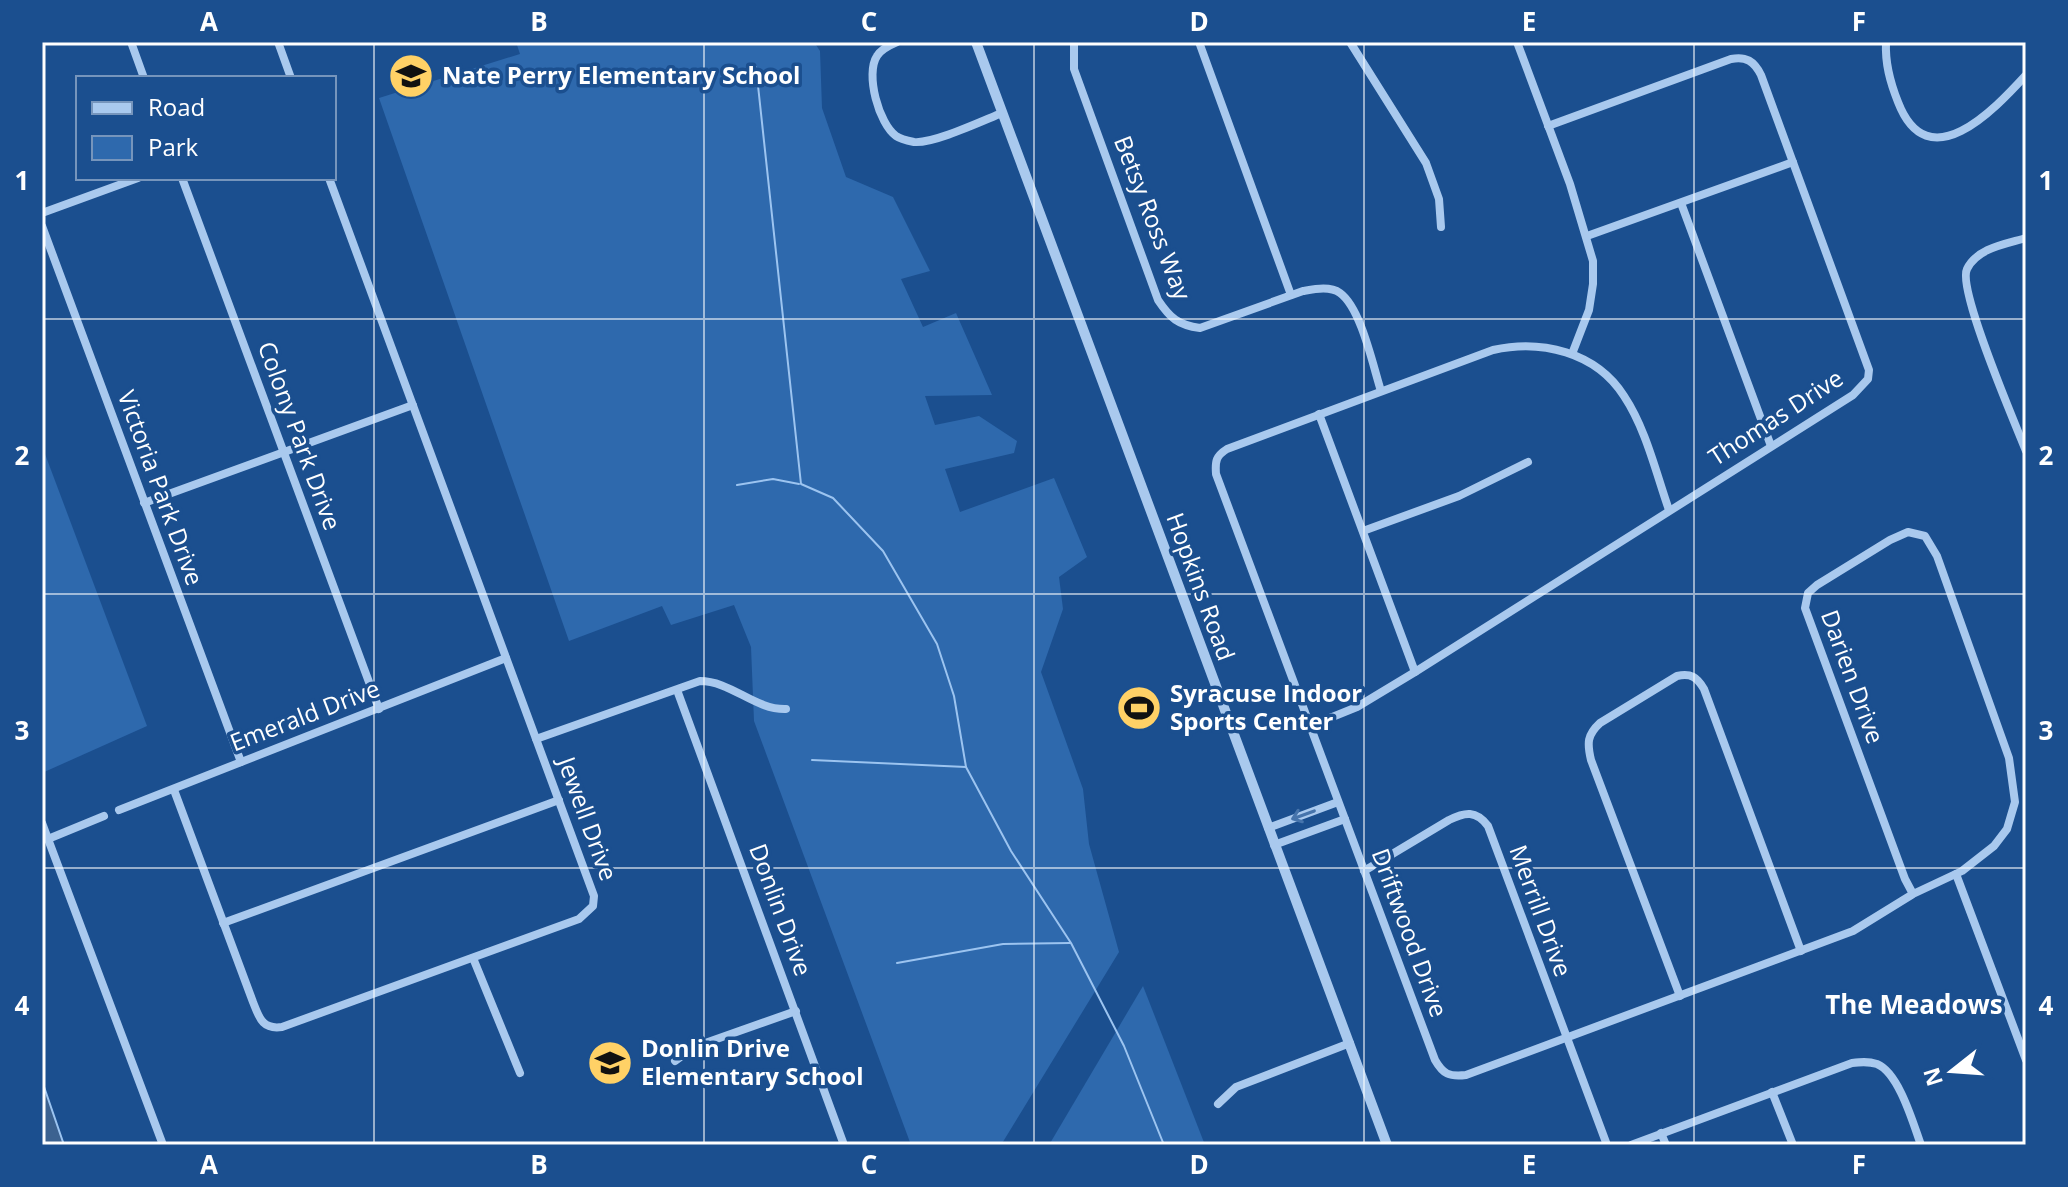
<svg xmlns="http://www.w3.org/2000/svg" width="2068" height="1187" font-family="'Open Sans',sans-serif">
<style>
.green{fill:#2e69ad}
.water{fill:#3c6290;stroke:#9cc4f0;stroke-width:2}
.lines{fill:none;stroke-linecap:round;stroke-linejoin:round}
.stream{stroke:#9cc4f0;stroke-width:2}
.minor{stroke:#a9c9ee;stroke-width:8}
.tertiary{stroke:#a9c9ee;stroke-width:10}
.oneway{stroke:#4674ac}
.grid{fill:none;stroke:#fff;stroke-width:2;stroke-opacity:0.55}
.labels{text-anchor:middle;stroke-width:7;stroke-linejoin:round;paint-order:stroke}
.poi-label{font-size:24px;font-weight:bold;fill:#fff;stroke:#1b4f8f;text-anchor:start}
.street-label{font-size:24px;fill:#fff;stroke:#1b4f8f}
.neighbourhood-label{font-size:26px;font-weight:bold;fill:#fff;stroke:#1b4f8f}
.neatline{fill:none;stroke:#fff;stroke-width:3}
.grid-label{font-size:26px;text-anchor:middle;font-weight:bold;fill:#fff}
</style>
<rect width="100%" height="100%" fill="#1b4f8f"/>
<g class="green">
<path d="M516 42H814L820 51 822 108 846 177 893 197 930 271 901 279 923 327 956 313 992 395 925 396 935 425 979 416 1017 441 1014 453 945 469 960 512 1054 478 1087 557 1059 577 1063 609 1041 672 1083 789 1089 844 1119 952 1001 1145H911L754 721 751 647 734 605 671 625 662 606 569 641 379 98 520 54Z"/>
<path d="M42 446 147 726 42 773Z"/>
<path d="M1143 986 1205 1145H1049Z"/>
</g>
<path class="water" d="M42 1081 64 1145H42Z"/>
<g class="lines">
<g class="stream">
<path d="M756 67 801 484 833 498 883 551 937 644 954 696 966 767 1011 851 1071 943 1124 1046 1164 1145"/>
<path d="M737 485 773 479 799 484"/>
<path d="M812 760 966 767"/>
<path d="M897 963 1003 944 1070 943"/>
<path d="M1083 1145H1129"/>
</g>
<g class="minor">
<path d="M131 42 144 78"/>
<path d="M278 42 291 78"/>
<path d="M897 42C890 45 881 49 877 56 865 74 879 124 896 136 900 139 909 141 914 142 933 144 982 121 1002 113"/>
<path d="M1074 42V69L1158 300C1170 318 1178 325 1200 328L1303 291C1315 289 1330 286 1340 293 1361 308 1373 366 1381 391"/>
<path d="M1199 42 1291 295"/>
<path d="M1350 42 1426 163 1439 199 1441 227"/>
<path d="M1517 42 1570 184 1593 261V284L1589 310 1572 354"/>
<path d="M1886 42C1885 64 1890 82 1898 102 1928 180 1994 110 2026 75"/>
<path d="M182 178 379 709"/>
<path d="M1681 203 1771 446"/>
<path d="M42 213 138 178"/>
<path d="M42 226 241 762"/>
<path d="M1587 236 1793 162"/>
<path d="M2026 238C2006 244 1977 248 1967 269 1957 289 2015 423 2026 451"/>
<path d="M1319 414 1415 672"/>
<path d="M144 503 413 405"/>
<path d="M1669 510C1656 473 1646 429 1624 396 1596 352 1541 339 1493 350L1227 449C1216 456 1215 461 1216 474L1435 1060C1443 1074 1449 1077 1466 1075L1853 931 1913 894 1962 871 1994 846 2007 829 2015 802 2009 758 1937 556 1925 536 1908 532 1890 540 1817 585 1808 593 1805 608 1905 879 1913 894"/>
<path d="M1363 531 1459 496 1528 462"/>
<path d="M677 690 844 1145"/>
<path d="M1310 726 1357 707 1415 672 1853 395 1868 379 1869 370 1761 75C1754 61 1746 56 1731 59L1548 126"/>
<path d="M536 739 700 681C731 681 755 710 786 709"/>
<path d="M174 790 253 1002C259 1017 262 1030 282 1027L579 919 593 906 594 896 329 178"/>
<path d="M119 810 506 658"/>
<path d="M42 823 163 1145"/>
<path d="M1268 828 1338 802"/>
<path d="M48 839 104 816"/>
<path d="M1274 845 1345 819"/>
<path d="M1364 871 1449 820C1465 812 1476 810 1488 826L1607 1145"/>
<path d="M1956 874 2026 1060"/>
<path d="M223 923 559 800"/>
<path d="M473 958 520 1073"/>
<path d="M1680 996 1591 760C1587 743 1587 735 1600 723L1677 676C1691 673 1697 677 1704 689L1801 951"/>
<path d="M675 1061 694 1047 796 1011"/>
<path d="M1772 1092 1793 1145"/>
<path d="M1218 1104 1236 1087 1350 1043"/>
<path d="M1661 1133 1666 1145"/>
<path d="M1631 1145 1852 1063C1860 1062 1868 1061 1877 1064 1899 1073 1913 1123 1921 1145"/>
</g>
<path class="tertiary" d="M976 42 1387 1145"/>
</g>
<defs><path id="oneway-shaft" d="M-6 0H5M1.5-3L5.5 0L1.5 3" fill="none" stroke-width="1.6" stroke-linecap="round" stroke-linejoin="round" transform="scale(2)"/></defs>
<use class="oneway" href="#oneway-shaft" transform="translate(1303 815) rotate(160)"/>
<path class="grid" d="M374 42V1145M704 42V1145M1034 42V1145M1364 42V1145M1694 42V1145M42 319H2026M42 594H2026M42 868H2026"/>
<defs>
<g id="school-disc" transform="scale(2.3)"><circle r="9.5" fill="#ffd166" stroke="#1b4f8f"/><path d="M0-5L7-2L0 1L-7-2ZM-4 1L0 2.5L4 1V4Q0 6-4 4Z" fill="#111"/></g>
<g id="stadium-disc" transform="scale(2.3)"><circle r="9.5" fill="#ffd166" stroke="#1b4f8f"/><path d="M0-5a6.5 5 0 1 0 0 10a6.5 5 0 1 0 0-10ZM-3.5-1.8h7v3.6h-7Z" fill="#111"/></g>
</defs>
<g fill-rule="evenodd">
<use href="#school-disc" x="411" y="76"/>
<use href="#stadium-disc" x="1139" y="708"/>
<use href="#school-disc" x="610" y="1063"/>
</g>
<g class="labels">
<g class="poi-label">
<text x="442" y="84">Nate Perry Elementary School</text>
<text x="1170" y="702">Syracuse Indoor<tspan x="1170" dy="28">Sports Center</tspan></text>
<text x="641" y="1057">Donlin Drive<tspan x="641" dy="28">Elementary School</tspan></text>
</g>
<g class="street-label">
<text transform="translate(1152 218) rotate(69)" y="8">Betsy Ross Way</text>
<text transform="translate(1776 418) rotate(-33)" y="8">Thomas Drive</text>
<text transform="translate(299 436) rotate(70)" y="8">Colony Park Drive</text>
<text transform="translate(160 488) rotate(70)" y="8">Victoria Park Drive</text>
<text transform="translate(1200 587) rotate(70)" y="8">Hopkins Road</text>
<text transform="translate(1852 677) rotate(70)" y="8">Darien Drive</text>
<text transform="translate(305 716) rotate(-21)" y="8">Emerald Drive</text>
<text transform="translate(587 819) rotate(70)" y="8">Jewell Drive</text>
<text transform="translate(780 910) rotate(70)" y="8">Donlin Drive</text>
<text transform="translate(1540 911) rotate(70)" y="8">Merrill Drive</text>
<text transform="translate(1409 933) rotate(70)" y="8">Driftwood Drive</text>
</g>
<g class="neighbourhood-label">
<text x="1914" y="1014">The Meadows</text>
</g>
</g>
<rect width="2068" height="1187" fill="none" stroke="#1b4f8f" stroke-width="88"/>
<rect x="76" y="76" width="260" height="104" fill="#1b4f8f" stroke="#7695bc" stroke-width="2"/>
<rect x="92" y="102" width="40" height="12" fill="#a9c9ee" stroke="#7695bc" stroke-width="2"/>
<text x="148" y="116" font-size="24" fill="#ffffff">Road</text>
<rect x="92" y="136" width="40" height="24" fill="#2e69ad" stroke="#7695bc" stroke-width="2"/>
<text x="148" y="156" font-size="24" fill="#ffffff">Park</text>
<g transform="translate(1952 1071) rotate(253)" stroke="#1b4f8f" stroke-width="6" paint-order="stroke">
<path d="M0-6L14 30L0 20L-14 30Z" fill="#ffffff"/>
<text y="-12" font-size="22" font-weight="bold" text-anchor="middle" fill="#ffffff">N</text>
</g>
<rect x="44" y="44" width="1980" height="1099" class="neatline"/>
<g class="grid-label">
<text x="209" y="31">A</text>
<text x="539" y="31">B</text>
<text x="869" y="31">C</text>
<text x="1199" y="31">D</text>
<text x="1529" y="31">E</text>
<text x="1859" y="31">F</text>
<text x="22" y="190">1</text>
<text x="2046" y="190">1</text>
<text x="22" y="465">2</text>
<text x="2046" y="465">2</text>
<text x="22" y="740">3</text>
<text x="2046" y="740">3</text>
<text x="22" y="1015">4</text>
<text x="2046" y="1015">4</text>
<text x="209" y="1174">A</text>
<text x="539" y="1174">B</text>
<text x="869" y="1174">C</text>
<text x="1199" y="1174">D</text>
<text x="1529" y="1174">E</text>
<text x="1859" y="1174">F</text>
</g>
</svg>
